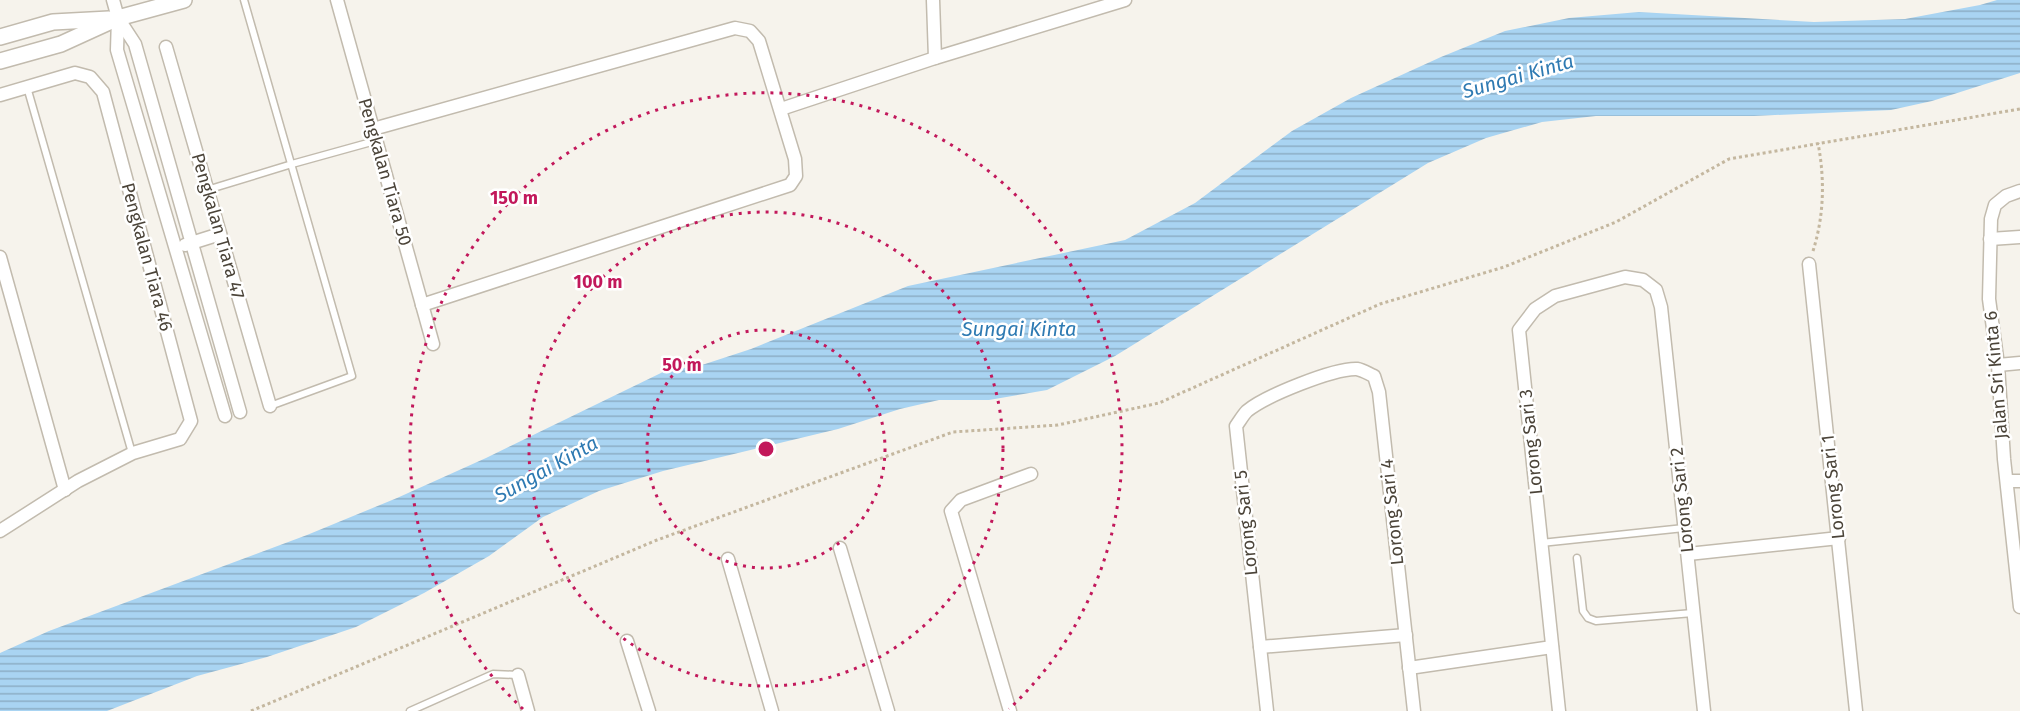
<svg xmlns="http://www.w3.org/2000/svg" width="2020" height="711" font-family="'Fira Sans',sans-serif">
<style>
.water{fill:url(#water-rules)}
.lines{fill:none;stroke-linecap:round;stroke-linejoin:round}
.service-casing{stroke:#c2bbae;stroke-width:9}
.minor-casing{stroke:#c2bbae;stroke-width:15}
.tertiary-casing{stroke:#c2bbae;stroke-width:18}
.path{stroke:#c4b79f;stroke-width:3;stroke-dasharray:3 3;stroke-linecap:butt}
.service{stroke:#fff;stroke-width:6}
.minor{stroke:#fff;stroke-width:12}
.tertiary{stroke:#fff;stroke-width:15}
.ring{fill:none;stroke:#c2185b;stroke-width:3;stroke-dasharray:3 6}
.labels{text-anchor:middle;stroke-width:5;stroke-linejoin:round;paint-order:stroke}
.street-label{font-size:18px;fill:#4b4439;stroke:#fff}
.water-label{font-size:20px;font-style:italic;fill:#2e7ab2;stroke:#fff}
.centre{fill:#c2185b;stroke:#fff;stroke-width:3}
.ring-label{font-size:18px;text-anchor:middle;font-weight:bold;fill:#c2185b;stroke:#fff;stroke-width:5;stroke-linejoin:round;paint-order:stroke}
</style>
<defs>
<pattern id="water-rules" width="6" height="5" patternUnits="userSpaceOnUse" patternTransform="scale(1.5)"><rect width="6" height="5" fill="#a9d4f2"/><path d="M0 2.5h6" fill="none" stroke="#8caec5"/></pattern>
</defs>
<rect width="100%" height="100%" fill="#f6f3ec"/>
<path class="water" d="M1997 0H2020V73L1932 101 1891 110 1754 116H1596L1542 122 1486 138 1428 163 1115 356 1047 390 989 400H939L900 409 838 429 663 471 599 491 543 517 489 556 424 593 356 627 267 657 197 676 107 711H0V653L49 631 307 535 397 498 486 458 663 372 705 364 751 349 908 286 1125 240 1195 203 1292 131 1351 98 1441 57 1505 31 1569 18 1639 12 1814 22 1905 19 1980 5Z"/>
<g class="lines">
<g class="service-casing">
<g id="service">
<path d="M244 0 352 376 270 406"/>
<path d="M27 87 132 453"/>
<path d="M207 190 292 164 375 141"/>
<path d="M1541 543 1684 528"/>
<path d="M1577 558 1583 611 1588 618 1596 621 1693 613"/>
<path d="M410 711 493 674 518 675"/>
</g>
</g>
<g class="minor-casing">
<g id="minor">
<path d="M113 0 118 18 117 50 225 416"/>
<path d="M337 0 433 344"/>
<path d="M933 0 935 58"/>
<path d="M118 18 135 44 240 412"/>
<path d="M166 47 270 406"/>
<path d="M0 95 75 73 90 77 103 92 191 421 180 439 133 453 78 481 0 531"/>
<path d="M781 109 935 58 1125 0"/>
<path d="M373 129 735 28 750 31 759 41 795 159 796 176 790 185 422 305"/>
<path d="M2020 191 2006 196 1995 205 1991 219 1989 299 1998 365 2004 459 2020 607"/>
<path d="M1990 239 2020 237"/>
<path d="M185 245 220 234"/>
<path d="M0 257 65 490"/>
<path d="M1809 264 1856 711"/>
<path d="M1998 365 2020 363"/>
<path d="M2007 481H2020"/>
<path d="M840 548 888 711"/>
<path d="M1688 554 1839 538"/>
<path d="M728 559 772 711"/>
<path d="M627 641 649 711"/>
<path d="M1260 647 1406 635"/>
<path d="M1409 668 1552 647"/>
<path d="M518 675 528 711"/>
<path d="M1010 711 951 511 961 500 1031 474"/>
<path d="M1267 711 1236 426C1239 422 1243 415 1247 411 1265 396 1334 368 1357 369 1363 370 1369 374 1374 376L1379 392 1414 711"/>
<path d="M1559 711 1519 330 1535 309 1555 296 1625 277 1643 280 1656 290 1661 307 1704 711"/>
</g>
</g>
<g class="tertiary-casing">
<g id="tertiary">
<path d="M0 37 53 22 109 19"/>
<path d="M0 61 61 44 118 18 184 0"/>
</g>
</g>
<g class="path">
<path d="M1813 251C1824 216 1825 180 1818 143"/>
<path d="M251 711 657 540 953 432 1058 425 1159 403 1380 304 1504 267 1616 222 1729 159 2020 109"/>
</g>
<use href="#service" class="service"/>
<use href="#minor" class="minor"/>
<use href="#tertiary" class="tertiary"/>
</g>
<g class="ring">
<circle cx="766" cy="449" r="119"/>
<circle cx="766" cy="449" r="237"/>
<path d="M523 709A356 356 0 1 1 1009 709"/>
</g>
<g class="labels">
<g class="street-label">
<text transform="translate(385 172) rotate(74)" y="6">Pengkalan Tiara 50</text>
<text transform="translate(218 226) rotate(74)" y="6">Pengkalan Tiara 47</text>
<text transform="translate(147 257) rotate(75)" y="6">Pengkalan Tiara 46</text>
<text transform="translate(1996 375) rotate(-95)" y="6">Jalan Sri Kinta 6</text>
<text transform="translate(1531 442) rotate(-96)" y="6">Lorong Sari 3</text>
<text transform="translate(1833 487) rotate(-96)" y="6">Lorong Sari 1</text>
<text transform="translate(1682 500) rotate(-96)" y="6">Lorong Sari 2</text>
<text transform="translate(1392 512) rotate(-96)" y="6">Lorong Sari 4</text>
<text transform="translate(1246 523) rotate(-96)" y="6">Lorong Sari 5</text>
</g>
<g class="water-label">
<text transform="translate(1518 76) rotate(-16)" y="7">Sungai Kinta</text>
<text x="1019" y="336">Sungai Kinta</text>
<text transform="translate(546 469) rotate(-29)" y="7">Sungai Kinta</text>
</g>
</g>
<circle cx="766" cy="449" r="9" class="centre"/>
<g class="ring-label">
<text x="514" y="204">150 m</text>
<text x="598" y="288">100 m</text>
<text x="682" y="371">50 m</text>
</g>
</svg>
